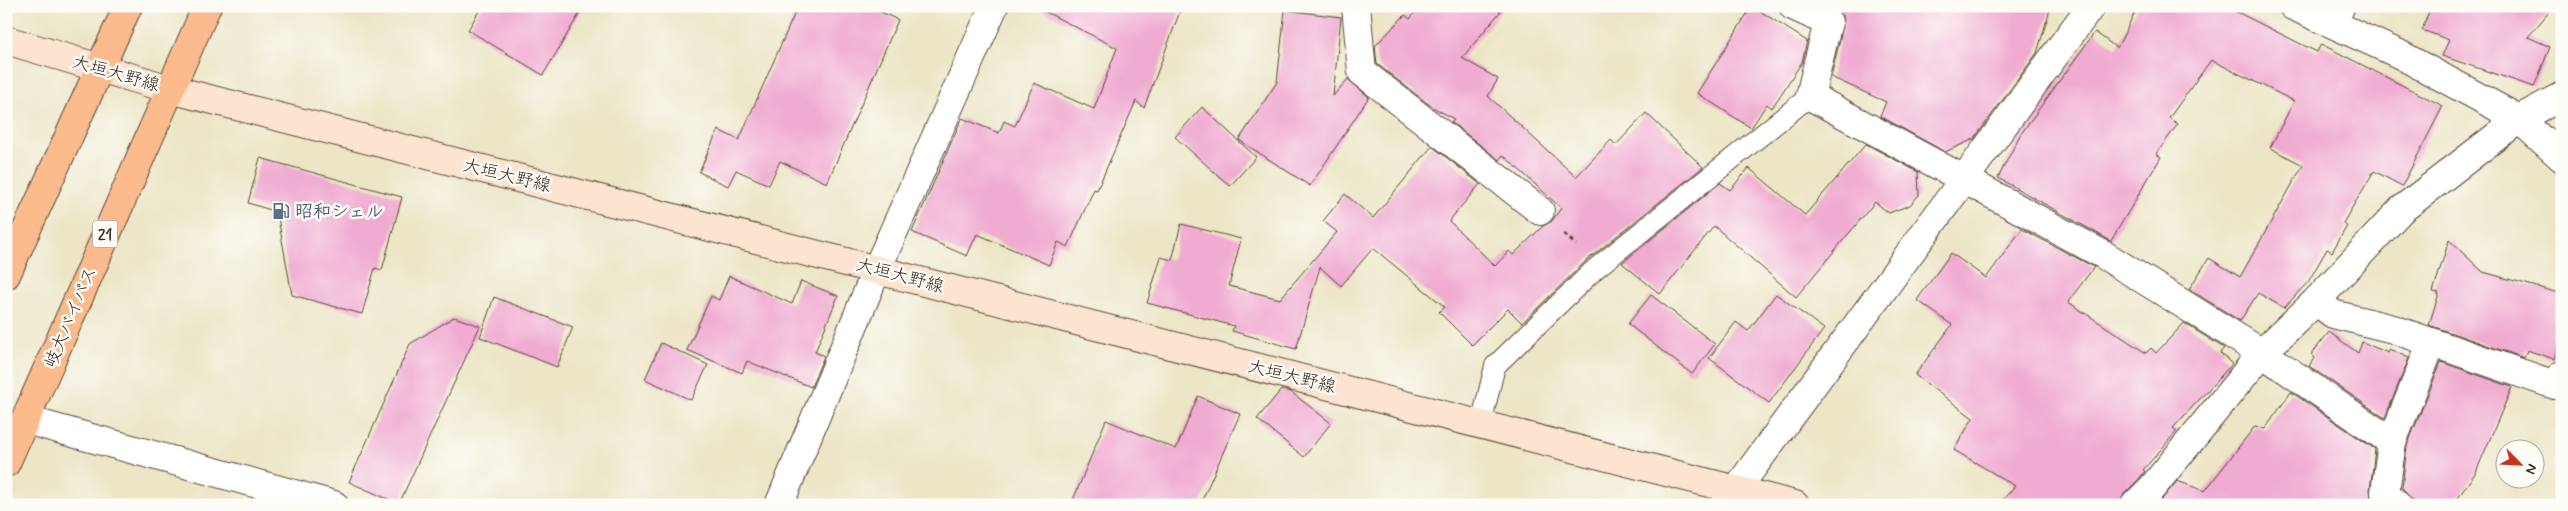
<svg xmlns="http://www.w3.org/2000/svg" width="2568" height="511" font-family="Mynerve,'Klee One',sans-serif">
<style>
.building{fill:#f0abd1}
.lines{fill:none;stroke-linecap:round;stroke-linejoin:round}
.lane-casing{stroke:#564637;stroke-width:22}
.street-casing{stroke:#564637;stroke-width:30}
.secondary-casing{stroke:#564637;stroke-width:30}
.highway-casing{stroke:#564637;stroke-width:30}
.path{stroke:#564637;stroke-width:3;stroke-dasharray:4 4;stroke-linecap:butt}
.lane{stroke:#fff;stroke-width:20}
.street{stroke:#fff;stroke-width:28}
.secondary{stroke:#fde4d1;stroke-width:28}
.highway{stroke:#fbbb8c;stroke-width:28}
.labels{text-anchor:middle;stroke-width:5;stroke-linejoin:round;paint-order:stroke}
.shield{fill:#fdfcf7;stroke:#75695f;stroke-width:1}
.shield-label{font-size:16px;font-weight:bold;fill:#3b2a1e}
.street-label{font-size:18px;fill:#3b2a1e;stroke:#fdfcf7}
.service-label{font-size:18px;font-weight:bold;fill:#4e5e75;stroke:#fdfcf7;text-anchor:start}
</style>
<rect width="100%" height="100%" fill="#fdfcf7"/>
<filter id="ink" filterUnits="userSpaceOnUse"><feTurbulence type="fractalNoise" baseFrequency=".02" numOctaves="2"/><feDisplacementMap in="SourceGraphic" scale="10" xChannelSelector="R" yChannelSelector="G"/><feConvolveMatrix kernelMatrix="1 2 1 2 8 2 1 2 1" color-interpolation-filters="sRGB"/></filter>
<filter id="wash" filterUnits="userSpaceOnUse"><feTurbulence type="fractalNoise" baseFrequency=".0096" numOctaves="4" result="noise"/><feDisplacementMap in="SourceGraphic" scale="20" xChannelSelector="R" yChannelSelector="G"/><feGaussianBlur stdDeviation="1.12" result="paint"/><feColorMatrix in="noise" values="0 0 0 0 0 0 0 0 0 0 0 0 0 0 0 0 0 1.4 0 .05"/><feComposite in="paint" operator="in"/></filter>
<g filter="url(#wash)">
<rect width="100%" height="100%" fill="#ece5c6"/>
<g id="blocks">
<g class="building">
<path d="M482 6H584L543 75 468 30Z"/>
<path d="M798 6H868L898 20 827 183 780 161 769 185 736 170 728 186 699 172 718 130 739 140Z"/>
<path d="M1034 6H1182L1144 108 1136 101 1097 190 1094 189 1068 247 1058 242 1049 265 977 234 967 256 912 232 962 118 999 133 1004 121 1015 126 1034 83 1094 109 1117 48Z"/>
<path d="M1420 6H1505L1462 58 1498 79 1488 96 1576 177 1611 140 1616 145 1646 113 1703 167 1587 260 1522 323 1508 309 1472 345 1439 312 1445 307 1373 248 1341 286 1320 267 1296 349 1232 331 1234 326 1147 303 1161 257 1172 260 1181 224 1241 239 1229 286 1280 299 1337 232 1323 221 1345 194 1373 218 1432 146 1480 184 1449 221 1495 266 1509 251 1513 255 1543 226 1552 221 1561 208 1503 155 1499 160 1451 122 1454 119 1431 106 1377 64 1375 46 1405 15 1410 19Z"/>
<path d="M1752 6 1807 41 1802 62 1772 108 1767 104 1751 128 1697 93Z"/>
<path d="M1846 6H2051L2037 53 1974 139 1945 152 1880 116 1886 102 1831 77 1843 26 1842 16Z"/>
<path d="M2138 6H2225L2317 52 2321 44 2443 106 2402 186 2374 171 2343 223 2347 226 2332 252 2327 249 2308 282 2284 308 2258 293 2240 321 2189 289 2209 258 2240 277 2303 165 2270 148 2294 101 2211 60 2169 118 2178 124 2156 154 2161 157 2111 241 1998 178 2020 135 2095 32 2117 48Z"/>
<path d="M2431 6H2554L2528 37 2550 47 2534 87 2442 56 2449 40 2422 30Z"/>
<path d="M1285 10 1341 17 1333 96 1348 79 1369 97 1310 186 1239 140 1277 82Z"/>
<path d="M1202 107 1256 157 1230 186 1175 137Z"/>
<path d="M1866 144 1918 172 1919 195 1910 205 1889 213 1875 202 1796 297 1714 226 1660 294 1622 263 1720 183 1730 190 1749 168 1805 215Z"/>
<path d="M260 158 402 197 382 270 375 268 362 314 292 295 277 212 248 203Z"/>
<path d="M2022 229 2094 267 2068 302 2146 353 2151 348 2156 353 2184 323 2224 348 2220 353 2232 364 2173 428 2177 431 2143 470 2145 471 2139 479 2124 494 2120 505H1998L2015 486 1954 450 1973 418 1915 375 1952 325 1917 300 1951 253 1986 278Z"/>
<path d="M2449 240 2483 272 2562 294V333L2554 359 2527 350 2524 358 2429 325 2439 293 2433 292Z"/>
<path d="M729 276 792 304 801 281 838 296 815 352 824 356 811 387 747 361 742 373 687 350 711 296 719 300Z"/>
<path d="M1776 294 1824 329 1769 403 1709 358 1736 322 1748 331Z"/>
<path d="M1651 295 1715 344 1692 374 1628 324Z"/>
<path d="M494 297 573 327 557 367 480 337Z"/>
<path d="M454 317 480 326 399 504 349 482 410 344Z"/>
<path d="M2329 332 2358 353 2362 342 2388 353 2389 349 2409 358 2385 418 2309 366 2314 358 2311 355Z"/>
<path d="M661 343 708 365 691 400 645 379Z"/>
<path d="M2441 362 2512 387 2476 472 2453 505H2419L2411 500 2402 487 2407 446Z"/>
<path d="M1281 390 1291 392 1331 423 1304 457 1257 419Z"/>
<path d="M2291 392 2375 449 2370 490 2373 505H2157L2177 481 2205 491 2255 426 2265 429Z"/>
<path d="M1198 396 1240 414 1200 505H1071L1106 420 1176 449Z"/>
</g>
</g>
</g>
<g filter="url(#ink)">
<use href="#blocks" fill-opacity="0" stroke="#564637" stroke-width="1"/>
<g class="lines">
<g class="lane-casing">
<g id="lane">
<path d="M2336 26 2345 6"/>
<path d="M1481 424 1495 366 1595 269 1810 96"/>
</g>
</g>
<g class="street-casing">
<g id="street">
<path d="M1356 6 1362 72 1540 211"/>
<path d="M1793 6 1828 22 1810 96 2104 255 2262 353 2392 442 2385 492 2397 505"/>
<path d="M2293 6 2399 54 2519 119 2562 158"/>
<path d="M2316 301 2333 314 2393 329 2555 385 2562 375"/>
<path d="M26 420 334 505"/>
<path d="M2392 442 2432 342"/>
<path d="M779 505 877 269 994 6"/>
<path d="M1725 505 2091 6"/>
<path d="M2135 505 2151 489 2262 353 2316 301 2401 210 2519 119 2562 96"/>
</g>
</g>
<g class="secondary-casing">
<path id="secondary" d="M6 40 170 89 1795 505"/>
</g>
<g class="highway-casing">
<g id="highway">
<path d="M6 275 128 6"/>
<path d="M6 463 207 6"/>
</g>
</g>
<path class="path" d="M1564 234 1576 245"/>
<use href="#lane" class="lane"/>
<use href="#street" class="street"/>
<use href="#secondary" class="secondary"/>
<use href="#highway" class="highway"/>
</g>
</g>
<defs>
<g id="fuel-bare" transform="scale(1.35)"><path d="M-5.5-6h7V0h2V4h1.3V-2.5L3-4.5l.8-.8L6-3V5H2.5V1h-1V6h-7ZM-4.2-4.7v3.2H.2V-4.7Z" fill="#5c6f8a" stroke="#fdfcf7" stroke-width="2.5" paint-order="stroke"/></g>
</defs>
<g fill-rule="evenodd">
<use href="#fuel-bare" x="281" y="211"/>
</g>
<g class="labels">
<rect class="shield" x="92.5" y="220.5" width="25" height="27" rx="4"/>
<g class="shield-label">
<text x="105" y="240">21</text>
</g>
<g class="street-label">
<text transform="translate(116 73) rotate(16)" y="6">大垣大野線</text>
<text transform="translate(507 175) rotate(14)" y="6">大垣大野線</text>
<text transform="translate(900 275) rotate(15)" y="6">大垣大野線</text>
<text transform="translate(70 317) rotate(-67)" y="6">岐大バイパス</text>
<text transform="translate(1292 376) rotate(14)" y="6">大垣大野線</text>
</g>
<g class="service-label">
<text x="295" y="217">昭和シェル</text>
</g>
</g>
<rect width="2568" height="511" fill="none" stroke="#fdfcf7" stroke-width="25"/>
<g transform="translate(2520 464) rotate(114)"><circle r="24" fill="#fdfcf7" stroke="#afa8a0"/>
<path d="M0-4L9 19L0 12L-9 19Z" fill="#c8321e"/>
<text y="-8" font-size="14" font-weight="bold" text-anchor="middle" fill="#3b2a1e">N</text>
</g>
</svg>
